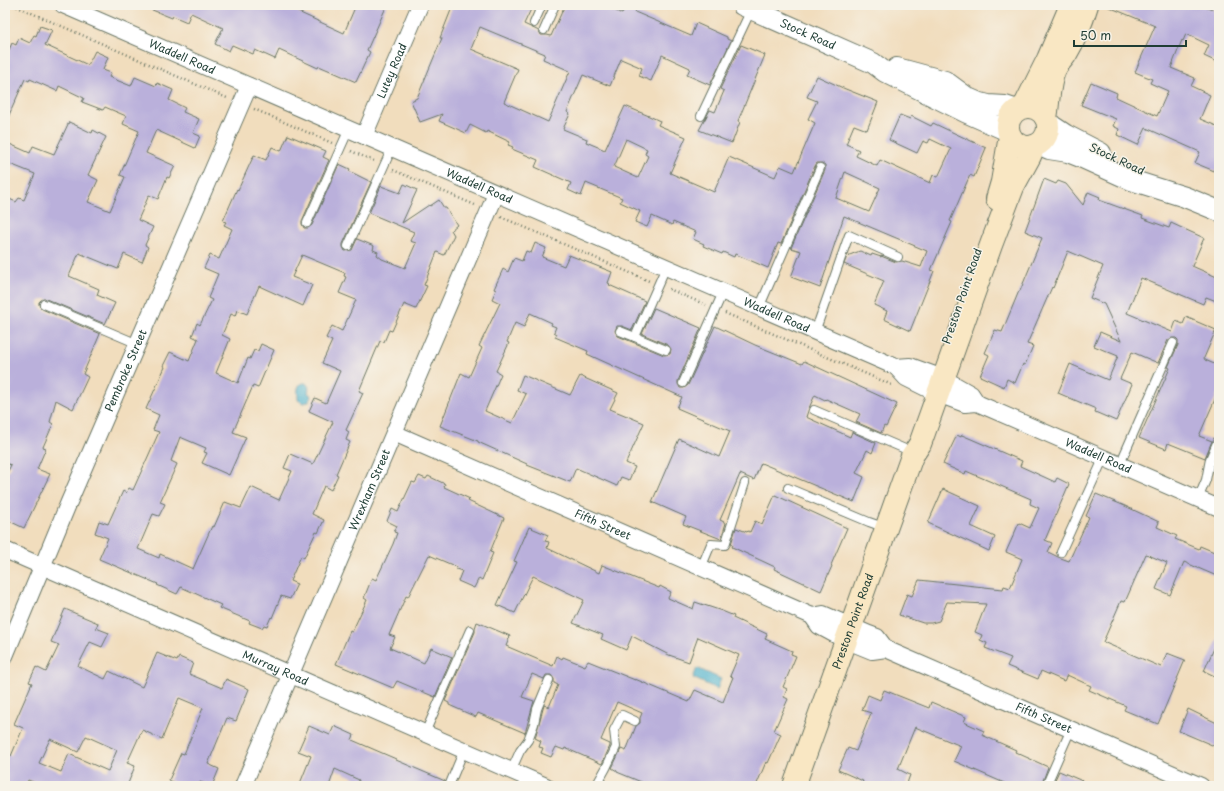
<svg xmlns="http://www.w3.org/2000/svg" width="1224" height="791" font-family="'Playpen Sans',sans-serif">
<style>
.water{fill:#50b4cf;stroke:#387882}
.building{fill:#bab0db;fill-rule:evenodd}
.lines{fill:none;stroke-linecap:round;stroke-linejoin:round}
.service-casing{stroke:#687564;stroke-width:10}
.minor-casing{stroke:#687564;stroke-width:18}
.tertiary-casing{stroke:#687564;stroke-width:22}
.secondary-casing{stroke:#687564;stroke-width:24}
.path{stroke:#687564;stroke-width:2.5;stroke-dasharray:1 3;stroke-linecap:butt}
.service{stroke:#fff;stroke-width:8}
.minor{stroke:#fff;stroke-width:16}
.tertiary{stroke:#fff;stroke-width:20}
.secondary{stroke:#f9e7c3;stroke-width:22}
.labels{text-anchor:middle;stroke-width:3;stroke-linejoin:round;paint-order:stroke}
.street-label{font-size:11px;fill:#1f3d34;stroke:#f7f3e8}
</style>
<rect width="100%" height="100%" fill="#f7f3e8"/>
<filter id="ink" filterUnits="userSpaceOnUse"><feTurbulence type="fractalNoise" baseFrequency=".025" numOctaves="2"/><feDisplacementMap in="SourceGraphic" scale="8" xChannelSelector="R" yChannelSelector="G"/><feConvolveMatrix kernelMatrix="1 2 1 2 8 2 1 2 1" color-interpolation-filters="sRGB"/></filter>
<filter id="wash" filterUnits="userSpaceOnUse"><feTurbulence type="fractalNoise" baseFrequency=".012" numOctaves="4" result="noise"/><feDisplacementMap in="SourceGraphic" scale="16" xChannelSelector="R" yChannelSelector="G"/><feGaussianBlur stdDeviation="0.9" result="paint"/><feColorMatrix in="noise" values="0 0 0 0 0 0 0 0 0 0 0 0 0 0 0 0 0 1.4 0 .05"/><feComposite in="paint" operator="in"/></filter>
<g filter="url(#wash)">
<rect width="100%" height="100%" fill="#f1ddbd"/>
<g class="water">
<path d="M302 383H306L309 387 308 393 312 396 308 402 303 403 298 400C298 393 296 386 302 383Z"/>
<path d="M697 668 721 679 717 689 693 678Z"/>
</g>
<g id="blocks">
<g class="building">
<path d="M140 5H298L296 11 344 33 356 5H387L367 50 370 52 356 82 319 66 318 68 279 50 275 59 255 50 253 54 232 45 229 51 215 44 223 28 191 13 187 22 173 16 172 18Z"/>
<path d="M453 5H533L524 24 539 31 541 35H547L551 36 565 5H604L622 14 626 5H629L637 9 635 12 691 36 696 23 727 37V39L731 41 710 85 687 75 690 68 662 55 651 81 639 76 642 68 621 59 610 86 583 75 567 112 570 114 563 129 587 139 586 142 605 150 625 106 649 116 660 121 658 125 686 137 670 173 714 192 729 157 775 177 780 166 794 172 815 123 808 119 817 101 807 97 817 76 843 88 878 102 867 130 854 125 846 144 859 150 856 156 877 166 880 160 930 183 933 175 938 177 951 149 930 139 928 143 923 141 917 153 889 140 900 115 910 119 911 116 931 126 933 123 986 148 974 177 970 175 950 221 952 222 931 270 934 271 910 331 884 319 887 311 874 305 884 281 844 264 847 256 860 251 871 256 872 254 881 257V256L896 262 902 261 921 267 927 251 844 216 820 288 791 277 801 251 791 248 825 170V165L822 163H817L815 166 781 244 778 243 768 268 735 254 734 257 723 252 722 254 703 246 704 244 693 239 696 232 673 222 672 225 652 216 647 227 635 222 640 211 620 202 622 198 586 183 581 196 568 190 571 183 535 167 538 160 512 149 513 147 508 145 510 142 487 131 486 133 470 125 466 133 439 121 442 114 420 122 411 101 417 98 442 38H440ZM480 27 545 54 543 59 570 71 548 122 504 102 518 69 471 49ZM626 139 647 149 645 154 648 156 638 178 614 167ZM845 172 880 188 869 212 836 198Z"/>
<path d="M1104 5H1203L1219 12V63L1204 56 1209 45 1186 34 1183 41 1182 40 1171 68 1195 78 1191 86 1210 95 1200 119 1219 127V173L1195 163 1200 152 1146 128 1138 145 1117 135 1119 129 1113 126 1116 119 1081 105 1091 82 1117 93 1116 97 1157 116 1168 91 1150 83 1152 79 1135 72 1155 26Z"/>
<path d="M40 26 52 30 45 45 88 65 95 51 108 57 103 70 111 73 109 77 131 86 135 77 156 86 157 83 173 90 169 100 185 108 183 112 199 119 193 133 200 136 195 148 156 130 146 153 175 166 169 178 167 177 158 199 149 195 138 220 153 227 145 245 148 247 142 262 124 254 118 269 79 253 69 276 99 289 97 295 115 303 105 324 46 299H43L39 302V305L42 309 100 334 83 374 88 377 73 409 56 400 50 422 53 424 43 447 46 448 37 469 50 474 24 528 5 519V477L11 465 5 463V197L16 202 19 198 24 200 35 174 5 162V142L30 153 33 146 54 154 69 122 92 133 93 130 106 137 88 175 98 180 88 202 110 211 125 177 120 175 139 131 123 124 126 116 105 107 103 110 82 102 84 98 59 86 57 91 30 79 29 81 25 79 5 124V59L12 43 16 45 19 38 30 43 34 35 36 36Z"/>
<path d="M741 45 765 55 738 121 740 122 732 143 699 130 710 110 715 112 724 91 720 89Z"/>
<path d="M288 135 326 151 323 157 329 160 302 221V224L304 228H308L312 225 339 164 350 169 349 171 371 182 343 244V247L345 251 352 250 357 239 374 246 373 250 378 252 377 255 382 259 405 268 416 243 410 241 414 232 369 213 381 186 400 193 404 184 417 190 402 223 429 205 430 206 439 200 444 208H446L457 225 451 230 454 235 444 255 437 252 424 285 427 286 416 309 404 304 392 331 389 330 384 342 380 341 359 391 363 393 346 430 349 432 346 440 350 442 336 474 338 475 331 490 324 486 312 514 324 520 318 533 316 532 304 558 301 556 290 581 297 584 290 599 281 596 272 618 271 617 267 626 264 625 262 628 249 623 250 621 219 608 221 605 181 587 177 594 157 585 158 584 99 559 108 538 95 533 99 521 108 524 123 491 126 493 129 488 133 490 159 432 153 430 159 415 146 409 165 367 163 366 170 352 189 361 198 339 192 336 197 323 200 325 212 300 208 298 218 274 204 268 210 255 219 259 232 229 224 225 226 222 223 221 237 189 238 190 254 155 266 160 272 147 281 151ZM302 255 345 273 344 276 346 277 339 293 356 300 342 331 332 326 326 338 332 341 322 363 340 371 326 403 315 398 309 411 333 422 313 464 290 454 284 468 292 471 279 500 251 487 241 508 225 502 214 527 212 526 193 569 160 554 159 558 138 549 153 514 159 516 165 504 160 502 177 464 171 461 180 437 206 448 204 452 207 453 202 463 229 475 246 437 233 432 253 386 258 388 274 350 261 344 258 351 254 350 250 359 248 358 238 383 216 373 230 339 222 335 231 314 235 316 237 310 247 314 259 286 303 306 312 285 292 277Z"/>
<path d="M1044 179 1056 184 1058 181 1066 184 1083 205 1088 192 1100 197 1099 200 1143 216 1142 218 1169 228 1171 223 1204 238 1192 266 1219 278V302L1206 297 1203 304 1141 278 1127 313 1172 332 1176 321 1183 324 1186 317 1216 330 1204 358 1205 360 1219 366V390L1199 436 1212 441 1205 458 1168 443 1166 449 1139 438 1170 368 1168 367 1178 345V340L1176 338H1172L1168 340 1158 363 1132 352 1120 379 1132 384 1116 421 1095 412 1096 409 1058 393 1070 364 1108 380 1118 356 1094 346 1100 332 1121 341 1104 304 1090 298 1103 266 1068 251 1053 288 1052 287 1027 344 1033 346 1025 365 1023 364 1015 383 1007 379 1004 387 980 376 989 355 985 353 995 330 1002 332 1019 291H1020L1042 238 1025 231Z"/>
<path d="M535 243 546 248 542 257 564 266 569 255 612 272 608 283 610 284 609 285 645 301 632 330 622 326H617L615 331 618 336 664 355 670 354 671 349 668 345 642 334 654 308 701 328 678 381V384L680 388H684L688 385 715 326 755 345 802 364 804 361 897 404 886 427 884 426 881 433 856 422 860 414 826 399 825 400 815 395 809 408 806 417 850 437 852 432 876 443 872 453 867 450 856 473 864 477 854 502 761 463 754 480 740 474 720 520 726 523 721 539 683 524 686 517 652 502 679 439 719 457 730 431 677 408 682 397 587 354 588 351 555 337 557 334 554 332 556 327 551 325 552 323 530 313 524 327 515 323 507 342 509 343 496 371 501 374 485 411 512 423 526 394 517 390 523 375 570 395 580 376 618 393 610 409 644 423 626 463 635 467 629 480 621 477 617 486 576 468 570 482 527 465V464L478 442V441L440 426 461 373 469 377 482 348 479 346 500 303 492 299 496 290 494 289 503 269 508 272 514 258 522 261 526 251 531 253Z"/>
<path d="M957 435 961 437 962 435 1022 461 1020 466 1055 482 1057 478 1069 484 1045 540 1052 543 1048 552 1058 557 1069 561 1089 517 1086 516 1096 494 1125 506 1159 522 1157 527 1177 536 1175 539 1199 549 1200 546 1219 554V577L1184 562 1170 595 1156 589 1167 563 1146 554 1125 602 1121 601 1103 642 1161 667 1167 653 1185 660 1158 724 1124 710 1126 706 1089 690 1091 686 1067 675 1064 681 1041 671 1038 679 1007 666 1011 658 985 648 987 643 980 640 982 635 975 632 986 604 947 602 939 621 931 623H923L899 615 907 594 912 596 919 580 1003 589 1004 586 1010 588 1022 559 1006 552 1019 523 1030 528 1039 508 1030 504 1031 499 966 471 965 474 943 464Z"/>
<path d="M419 476 426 479 428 476 445 484 444 487 470 499 468 501 504 518 490 552 493 553 482 580 479 578 474 588 458 581 462 571 456 569 457 567 429 555 408 597 406 596 389 635 395 637 390 648 424 663 431 648 452 657 435 697 397 681 393 688 336 664 350 631 352 632 367 600 364 598 372 578 376 580 393 544 397 533 394 532 397 526 387 521 392 509 398 512 412 482 415 483Z"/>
<path d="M943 489 980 506 971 526 995 537 989 551 928 523Z"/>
<path d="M775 495 847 528 831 565 832 566 821 591 774 569 775 567 732 547 733 545 731 544 736 528 747 532 748 531 750 532 755 521 762 524Z"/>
<path d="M529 527 548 535 545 541 549 542 547 548 599 573 602 565 659 588 660 586 671 592 668 598 693 609 695 602 722 611 734 616 733 618 767 634 765 639 792 651 791 654 796 656 783 687 787 689 784 697 788 699 774 731 781 734 768 763 766 762 756 786H651L617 772V771L612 768 621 749 626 751 636 726 640 723V718L642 713 617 702 601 740 610 744V746L602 764 565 748 564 750 556 747 551 757 541 753 543 748 539 747 541 741 535 738 544 705 549 707 558 685 554 683V679L551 675H546L544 679 532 674 522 697 534 701 525 733 478 713 476 717 449 705V703L445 701 475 632V628L477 622 510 636 506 646 553 666 557 656 562 659 563 657 585 666 588 661 635 680V679L689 702 695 690 723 702 733 677 730 676 739 655 698 637 689 662 669 655 632 636 626 650 601 639 603 635 573 623 584 600 533 576 515 613 497 605 517 562 514 561Z"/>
<path d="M65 609 98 623 96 628 109 633 102 647 90 642 78 666 105 679 109 671 142 687 157 653 177 661 179 657 193 663 189 674 222 688 226 679 249 689 236 721 227 718 208 764 219 769 212 786 200 782 199 786H182L169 780 181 753 184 754 203 708 179 698 162 739 142 730 127 763 135 766 127 786H43L28 780 26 786H5V754L11 756 23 728 14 724 32 683 29 682 36 667 46 672 59 645 51 642ZM86 736 117 750 108 771 69 754 61 772 39 763 50 739 78 752Z"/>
<path d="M1219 637V678L1204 671Z"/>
<path d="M884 690 929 708 931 702 966 717 964 722 984 731 982 735 1016 750 1015 752 1048 767 1041 786H1011L954 761 961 746 915 727 898 769 910 775 906 786H861L863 781 838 770 848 748 856 751 871 713 862 710 868 695 880 700Z"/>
<path d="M1188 709 1219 724V748L1179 731Z"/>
<path d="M309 726 330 735 334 726 354 735 352 740 396 759V760L445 781 444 786H357L359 780 335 769 329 786H299L311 756 298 751Z"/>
<path d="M1059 771 1094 786H1052Z"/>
</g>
</g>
</g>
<g filter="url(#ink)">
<use href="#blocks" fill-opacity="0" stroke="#687564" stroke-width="1"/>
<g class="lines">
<g class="service-casing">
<g id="service">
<path d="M534 23 542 5"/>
<path d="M544 30 555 5"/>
<path d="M701 116 751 10"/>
<path d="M307 223 349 129"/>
<path d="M348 246 392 148"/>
<path d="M666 267 635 337 666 350"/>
<path d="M44 304 138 344"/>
<path d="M759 308 820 168"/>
<path d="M620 331 635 337"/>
<path d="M815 332 849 235 898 257"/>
<path d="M683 383 723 292"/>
<path d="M814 410 912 452"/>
<path d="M1120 464 1173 343"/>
<path d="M788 488 869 522 886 528"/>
<path d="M1198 499 1206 480 1210 459 1219 438"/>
<path d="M1061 552 1104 457"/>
<path d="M701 568 711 544 725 545 745 483"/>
<path d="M425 733 470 630"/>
<path d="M511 771 520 751 528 740 534 724 537 709 549 680"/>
<path d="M449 786 464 750"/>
<path d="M596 786 606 768 616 747 614 730 622 715 635 721"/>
<path d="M1046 786 1071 729"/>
</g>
</g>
<g class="minor-casing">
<g id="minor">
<path id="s1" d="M63 5 896 367 906 378 938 394 965 404 977 403 1219 508"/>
<path id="s2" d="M364 136 420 5"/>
<path d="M896 367 910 366 943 378 971 394 977 403"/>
<path id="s3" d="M394 433 812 616 819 626 845 640 872 651 886 649"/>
<path id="s4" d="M5 550 546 786"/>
<path id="s5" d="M812 616 823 614 869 634 877 637 886 649 1201 786"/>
<path id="s6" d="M5 656 69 502 249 86"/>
<path id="s7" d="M243 786 496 194"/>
</g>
</g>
<g class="tertiary-casing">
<g id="tertiary">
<path id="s8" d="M742 5 873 63 885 72 965 112 1008 131"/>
<path d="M897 68 945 81 968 98 977 102 988 105 1005 106 1017 110"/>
<path d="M1048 123 1066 135 1101 153"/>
<path d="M1038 144 1049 149 1068 152 1078 156 1131 180 1185 197 1219 211"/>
</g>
</g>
<g class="secondary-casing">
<g id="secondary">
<path d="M1024 107 1048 59 1071 5"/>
<circle cx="1028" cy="127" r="20"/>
<path d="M1046 118C1049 102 1048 84 1055 69 1058 63 1063 59 1066 54 1075 39 1082 22 1087 5"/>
<path d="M997 199 1002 182 1010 136"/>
<path id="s9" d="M794 786 912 456 920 444 991 245 1013 187 1030 156 1034 146"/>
</g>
</g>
<g class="path">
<path d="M13 5 227 98"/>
<path d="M254 109 332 143"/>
<path d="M351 151 374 161"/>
<path d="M393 170 475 205"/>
<path d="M501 217 649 281"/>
<path d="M669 289 706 305"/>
<path d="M725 313 892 385"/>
</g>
<use href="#service" class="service"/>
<use href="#minor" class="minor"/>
<use href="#tertiary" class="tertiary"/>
<use href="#secondary" class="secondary"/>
</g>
</g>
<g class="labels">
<g class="street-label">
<text dy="4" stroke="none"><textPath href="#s8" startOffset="72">Stock Road</textPath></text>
<text dy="4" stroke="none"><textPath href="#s1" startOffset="130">Waddell Road</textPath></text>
<text dy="4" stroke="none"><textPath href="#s2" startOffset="71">Lutey Road</textPath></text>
<text transform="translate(1117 159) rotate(25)" y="4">Stock Road</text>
<text dy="4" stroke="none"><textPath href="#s1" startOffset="454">Waddell Road</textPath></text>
<text transform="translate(962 296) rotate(-71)" y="4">Preston Point Road</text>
<text dy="4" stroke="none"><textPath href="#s1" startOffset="778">Waddell Road</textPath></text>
<text dy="4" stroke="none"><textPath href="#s6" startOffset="310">Pembroke Street</textPath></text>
<text dy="4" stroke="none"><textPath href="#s1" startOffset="1132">Waddell Road</textPath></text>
<text dy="4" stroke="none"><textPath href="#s7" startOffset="322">Wrexham Street</textPath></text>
<text dy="4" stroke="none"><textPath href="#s3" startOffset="228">Fifth Street</textPath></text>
<text dy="4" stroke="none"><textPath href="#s9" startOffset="175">Preston Point Road</textPath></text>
<text dy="4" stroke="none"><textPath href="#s4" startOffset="295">Murray Road</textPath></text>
<text dy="4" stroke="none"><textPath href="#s5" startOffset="257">Fifth Street</textPath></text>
</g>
</g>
<rect width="1224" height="791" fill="none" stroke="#f7f3e8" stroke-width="20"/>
<path d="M1074 40v6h112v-6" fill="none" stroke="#1f3d34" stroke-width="2"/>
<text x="1080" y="40" font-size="12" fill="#1f3d34" stroke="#f7f3e8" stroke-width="3" paint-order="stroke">50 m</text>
</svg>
